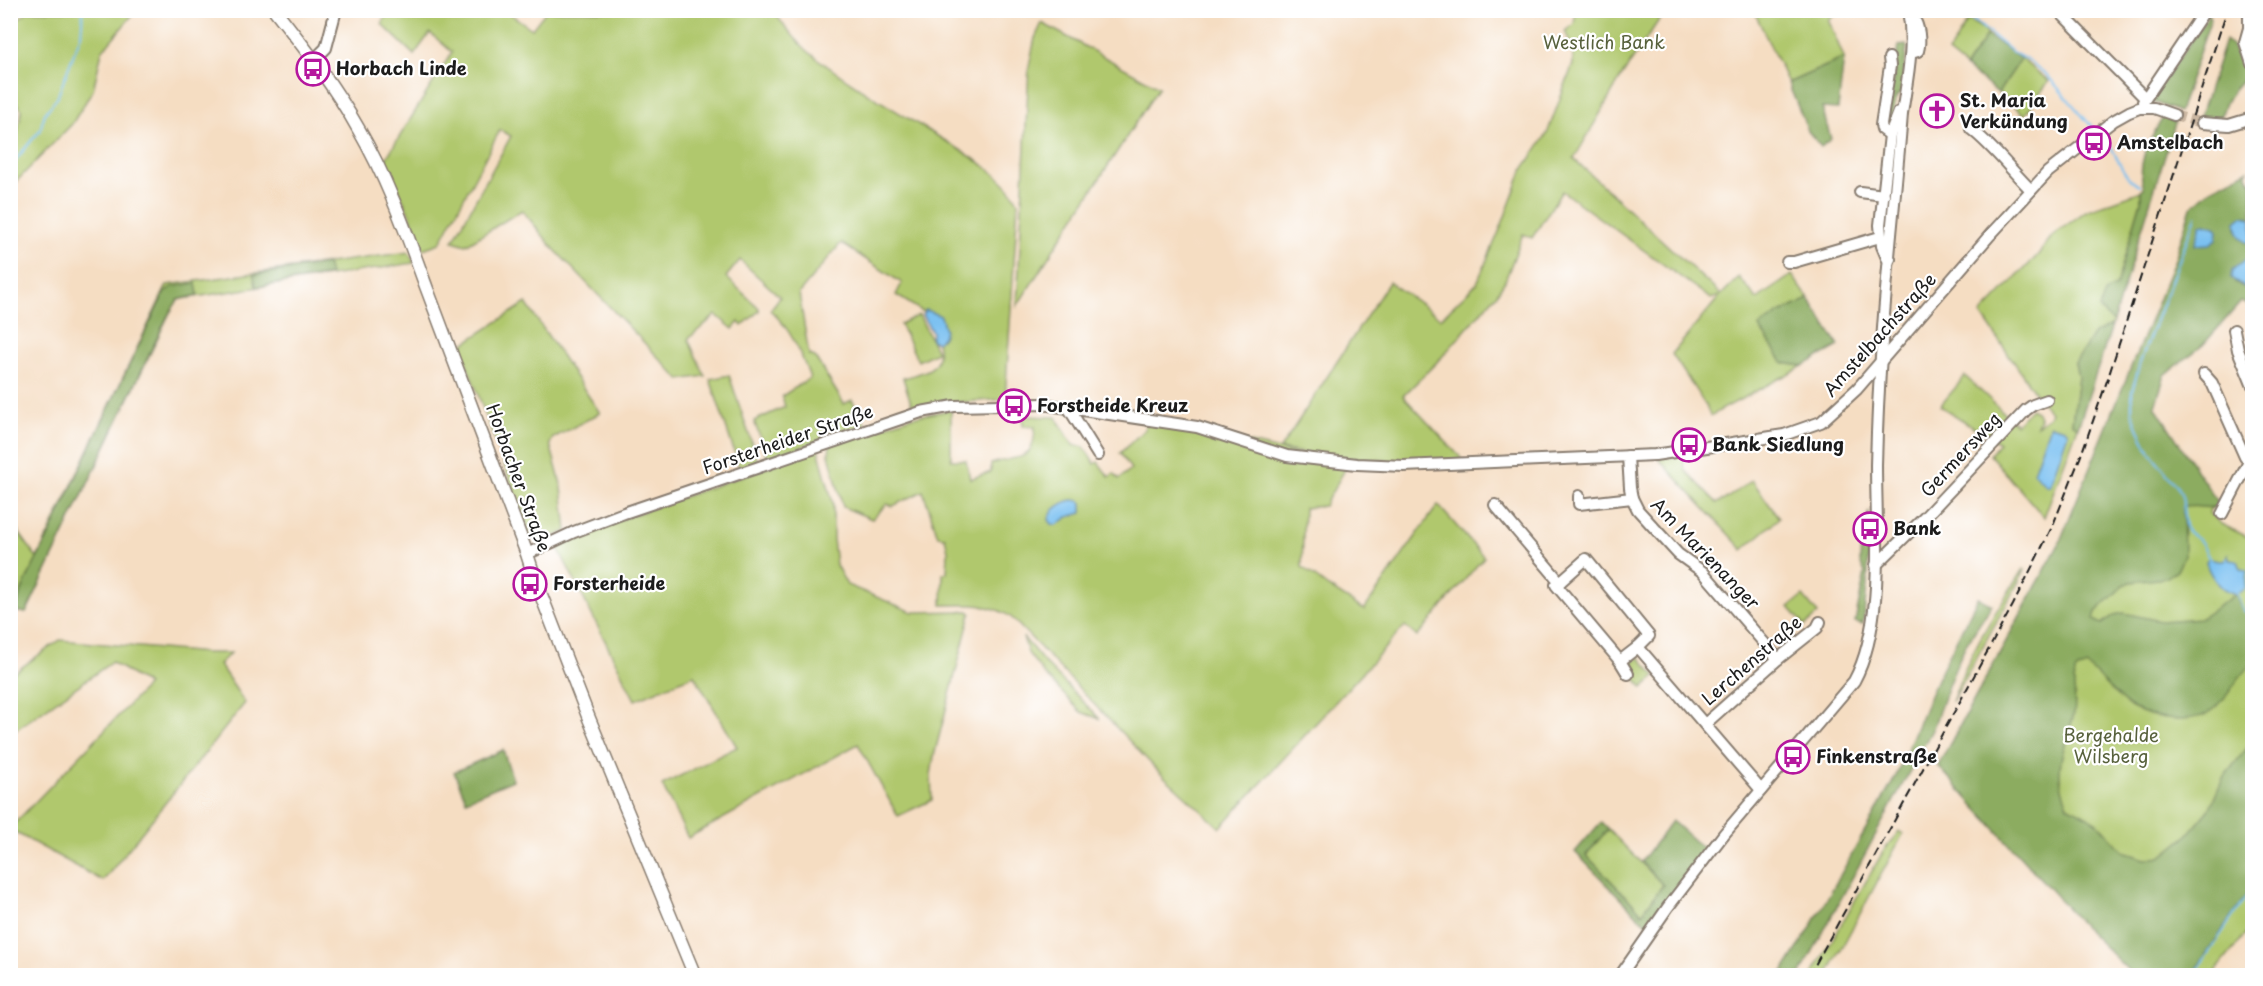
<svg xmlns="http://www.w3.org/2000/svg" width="2263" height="986" font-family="'Playpen Sans',sans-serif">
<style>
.green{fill:#b0c86d;stroke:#667244;stroke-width:1.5}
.forest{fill:#8cac60;stroke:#54643e;stroke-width:1.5}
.water{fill:#79c0f1;stroke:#4a6e86;stroke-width:1.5}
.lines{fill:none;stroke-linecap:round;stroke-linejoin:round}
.stream{stroke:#79c0f1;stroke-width:2}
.minor-tunnel{stroke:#cab6a1;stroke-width:10;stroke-dasharray:10 5;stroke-linecap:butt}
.minor-casing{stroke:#887c6f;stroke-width:14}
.major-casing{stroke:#887c6f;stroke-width:15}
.minor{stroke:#fff;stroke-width:10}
.major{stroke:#fff;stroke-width:12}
.rail{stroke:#1c1c1c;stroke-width:2;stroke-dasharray:9 4.5;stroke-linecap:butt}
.labels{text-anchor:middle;stroke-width:4.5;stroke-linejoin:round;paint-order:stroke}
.park-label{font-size:18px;fill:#57613c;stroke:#fff}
.poi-label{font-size:18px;font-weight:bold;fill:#1c1c1c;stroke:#fff;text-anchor:start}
.street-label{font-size:18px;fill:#1c1c1c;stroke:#fff}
</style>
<rect width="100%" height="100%" fill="#fff"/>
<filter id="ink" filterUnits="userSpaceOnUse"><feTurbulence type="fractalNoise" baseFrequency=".0167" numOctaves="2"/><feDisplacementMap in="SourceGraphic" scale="12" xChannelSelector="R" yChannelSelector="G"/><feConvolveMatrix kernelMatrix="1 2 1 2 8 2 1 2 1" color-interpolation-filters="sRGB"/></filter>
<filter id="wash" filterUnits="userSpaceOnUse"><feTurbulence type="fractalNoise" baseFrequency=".008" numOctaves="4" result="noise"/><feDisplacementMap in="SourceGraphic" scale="24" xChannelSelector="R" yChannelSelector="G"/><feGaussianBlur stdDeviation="1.35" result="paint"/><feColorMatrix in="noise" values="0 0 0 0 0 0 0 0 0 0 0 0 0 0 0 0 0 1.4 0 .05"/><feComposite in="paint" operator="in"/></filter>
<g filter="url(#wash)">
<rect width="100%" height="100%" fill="#f5ddc2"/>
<g class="green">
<path d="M389 10 506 11 532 29 546 11H773C784 25 795 40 809 52 844 80 883 103 921 126 949 144 1004 171 1018 202L1005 399 936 404 913 409 903 378C925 372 944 370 937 342L943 337 926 310 923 312 896 295 902 283 841 243 799 293 809 355 815 357 844 404 852 400 866 424 768 459 754 421 785 407 782 396 810 378C800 351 791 329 770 310L780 297 740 260 726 277 759 308V311L742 326 739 322 733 329 716 315 688 339 705 376 680 380 553 248 522 210 466 245 453 241 511 136 500 130 440 243 423 249 410 215 385 160 452 52 430 33 414 55 382 24Z"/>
<path d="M29 11H136L102 51 93 90 72 124 11 187V162L22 110 11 96V24Z"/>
<path d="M1576 11H1665L1623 74 1574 159 1721 295 1739 277 1757 299 1792 275 1809 299 1778 314 1783 363 1803 366 1710 416 1706 406 1672 354 1720 296 1711 299 1562 191 1532 238 1523 234 1505 281 1496 295 1441 358 1403 396 1463 460C1399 462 1342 461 1280 449L1389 282 1441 318 1477 283 1501 227 1522 171 1547 134 1573 64V50L1565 31 1574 24Z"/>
<path d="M1754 11H1837L1836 15 1828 19 1844 58 1788 83Z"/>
<path d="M1968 20 1982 28 1987 35 1965 67 1948 53Z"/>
<path d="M1042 23 1159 87 1017 306 1029 66 1035 38Z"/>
<path d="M2021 59 2049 81 2025 115 1998 93Z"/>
<path d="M2141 191V201L2116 287 2099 309 2113 322 2112 326 2094 334 2075 363 2078 377 2072 423 2078 427 2044 517 1990 455 1999 443 1940 406 1965 376 2016 424 2031 409 2037 413 2040 418 2037 425 2049 417 2051 412 2042 403 1981 314 2037 256 2053 235 2086 211Z"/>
<path d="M409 252 414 263 176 300 26 613 11 611 10 520 37 558 167 285Z"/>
<path d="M526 303 600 413 553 438 550 444 562 488 567 531 542 541 530 535 460 346Z"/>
<path d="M919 315 937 352 918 361 900 324Z"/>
<path d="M729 375 758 461V463L740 469 710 379Z"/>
<path d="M951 410V460H966L970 479 991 472V464C1018 454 1034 465 1035 427L1023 426V416L1056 417 1073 445 1084 447 1095 464 1098 462 1109 477 1114 473 1119 479 1131 469 1120 453 1145 429V421L1170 424 1347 466 1324 506 1304 508 1302 567 1328 587 1364 610 1438 505 1484 557 1417 637 1405 626 1220 828 1159 772 1012 618C991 602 967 605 942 605L943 573H947L948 551 945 537 938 536 923 491 893 506 887 504 872 519 843 507 829 454 830 445 911 417Z"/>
<path d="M818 449 833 503V539L836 565 847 585 913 612 969 611 971 613 934 756 931 775 932 800 898 816 858 744 688 838 662 785 737 747 694 675 635 700 557 546 627 517Z"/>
<path d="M1683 456 1685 470 1717 503 1724 500 1752 480 1779 518 1743 550 1658 458Z"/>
<path d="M2092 466 2220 506 2210 509 2209 513 2221 524 2252 539V926L2213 975H2133L1938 766 2058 546Z"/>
<path d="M2023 569 2025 570 1952 702C1970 650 1994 614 2023 569Z"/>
<path d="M1803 596 1818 614 1805 626 1789 607Z"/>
<path d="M1023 637 1044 662 1100 719 1081 712 1043 673 1028 653Z"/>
<path d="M60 640 207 653H231L219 664 245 703 103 881 11 830V827L148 685 112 662 11 733V675Z"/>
<path d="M1639 657 1656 676 1643 688 1626 668Z"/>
<path d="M1608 829 1663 885 1642 913 1586 855Z"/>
<path d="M1899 831 1903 834 1827 975H1812L1883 852Z"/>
</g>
<g class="forest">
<path d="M2209 14 2211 18 2179 112 2154 102 2151 100Z"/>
<path d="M1987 35 2021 59 1998 93 1965 67Z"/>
<path d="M2225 40 2232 45 2239 60 2246 59 2252 73C2242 79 2234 88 2228 99 2223 107 2224 113 2217 122L2199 119Z"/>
<path d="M1907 45 1902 94 1897 96 1890 127 1886 123 1898 46Z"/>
<path d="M1844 58 1838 109 1822 108 1831 139 1821 147 1808 131 1788 83Z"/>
<path d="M2163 117 2175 123 2113 322 2099 309 2106 291 2116 287 2141 201V190L2144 188C2135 163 2151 138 2163 117Z"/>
<path d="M2248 170 2247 175 2252 183V218L2246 216 2236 227C2240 236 2242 243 2252 244V259L2249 257 2235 282 2252 292V306L2241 302 2203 345 2165 375 2155 406 2220 506C2208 510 2196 505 2183 506L2184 555 2178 569 2166 578 2131 582 2124 585 2096 612 2094 620 2102 624 2114 615 2124 613 2160 621 2201 618 2236 594C2240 605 2241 612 2252 615V664C2236 676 2230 697 2213 710 2195 725 2152 719 2132 708 2116 698 2102 679 2087 666L2076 670C2071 683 2077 699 2074 713 2070 736 2056 759 2061 783 2062 791 2066 798 2068 806L2097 822 2123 851 2145 859 2161 857 2188 835 2209 810 2223 778 2252 742V887L2192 975H2133L2089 932 1938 766 2058 546 2175 259 2191 207 2211 189Z"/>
<path d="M327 264 330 275 256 287 254 275Z"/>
<path d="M196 283 198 295 178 300 167 317 26 613 15 611C22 583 42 551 55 524 90 446 127 369 165 292L172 287Z"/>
<path d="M1809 299 1839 346 1803 366 1783 363 1759 327 1778 314Z"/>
<path d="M2112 326 2078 427 2072 423 2078 377 2075 363 2094 333Z"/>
<path d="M1869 511 1868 577 1863 624 1855 622 1865 573 1860 562 1861 535Z"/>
<path d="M1978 597 1992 605 1965 646 1949 683 1933 728 1800 975H1781L1811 927 1896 776 1937 679Z"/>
<path d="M503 750 513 780 466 800 454 772Z"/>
<path d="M1672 821 1706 851 1649 927 1575 852 1601 822 1608 829 1586 855 1642 913 1663 885 1641 862Z"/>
</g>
<g class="water">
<path d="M2243 216 2252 218V244C2242 243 2236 232 2236 222Z"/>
<path d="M2205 224 2215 227 2218 230 2217 239 2210 244 2195 245 2201 225Z"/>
<path d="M2249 257 2252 259V292L2231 278 2232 270Z"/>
<path d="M926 310 941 316 945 330 943 337 937 342 931 340 932 332 922 315Z"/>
<path d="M2050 425 2065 429 2068 433 2050 485 2047 486 2033 472Z"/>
<path d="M1073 500 1080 501 1082 503V513L1068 517 1057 525 1052 524 1049 520C1049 510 1064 501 1073 500Z"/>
<path d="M2228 554 2229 560 2238 561 2241 569 2247 570 2245 589C2229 603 2208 576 2206 561L2209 558 2224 561Z"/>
</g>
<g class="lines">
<g class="stream">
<path d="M1945 10 1971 18 2012 52 2029 61 2046 74 2093 128"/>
<path d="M2105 138C2118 154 2121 177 2140 186"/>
<path d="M10 167 40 130 45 113 57 98 81 35 83 10"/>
<path d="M2196 216 2141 360 2132 391V411L2138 428 2150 452 2182 493 2185 526 2188 532 2201 542 2210 560"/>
<path d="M2236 592C2241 603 2240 612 2252 614"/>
<path d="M2193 976 2252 888"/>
</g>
</g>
</g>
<g filter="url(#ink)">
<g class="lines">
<path class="minor-tunnel" d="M2174 115 2202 123"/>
<g class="minor-casing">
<g id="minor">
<path d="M2058 10 2144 97"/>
<path d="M2249 10V28L2245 42 2252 64"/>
<path d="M1911 53 1918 51C1921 40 1919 26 1913 17"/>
<path d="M1889 58 1890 66 1881 125 1882 129 1890 135"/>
<path d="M314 60 326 48 336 10"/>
<path d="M2143 102 2205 10"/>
<path d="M2202 123 2229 125 2252 118"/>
<path d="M1971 129C1993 146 2011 170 2031 190"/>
<path d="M1860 192 1884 195"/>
<path d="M1890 259 1887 258 1882 246 1880 225 1890 135 1899 112"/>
<path d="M1787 262H1794L1880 237"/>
<path d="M2234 330 2238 350 2252 384"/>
<path d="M2204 374 2212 383 2245 457 2250 461"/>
<path d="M1068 407 1098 455"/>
<path d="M1628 456 1630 488 1632 498 1638 510 1678 554 1703 572 1778 659"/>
<path d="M1579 496V504L1632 498"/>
<path d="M1495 505 1560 582 1556 585 1620 661 1638 647 1761 790"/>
<path d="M2222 514 2252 456"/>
<path d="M527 554 574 532 624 513 921 412 954 406 1042 404 1197 427 1287 456 1357 464 1404 466 1655 455 1784 435 1821 422 1857 389 1990 235 2048 172 2113 121 2129 112 2139 108H2154L2174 115"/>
<path d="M1876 565 1925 517 2026 410 2033 405 2047 400"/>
<path d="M1560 582 1586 559 1649 636 1638 647"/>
<path d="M1620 661 1628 674"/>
<path d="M1705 724 1778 659 1817 628 1820 622"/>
<path d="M1620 976 1668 907 1724 834 1854 681C1885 624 1876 529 1876 465 1877 424 1879 382 1882 342 1887 266 1896 190 1902 114 1907 79 1915 47 1908 10"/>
</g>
</g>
<g class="major-casing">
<path id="major" d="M275 10C305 48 335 87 359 130 388 180 407 235 427 289 461 377 493 466 527 554L536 582 588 716 695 976"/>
</g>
<use href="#minor" class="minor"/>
<use href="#major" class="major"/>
<path class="rail" d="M1809 976 2013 605 2053 525 2080 458 2108 378 2227 10"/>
</g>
</g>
<defs>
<g id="bus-ring" transform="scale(1.725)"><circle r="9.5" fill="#fff" stroke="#b5179e" stroke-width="1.5"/><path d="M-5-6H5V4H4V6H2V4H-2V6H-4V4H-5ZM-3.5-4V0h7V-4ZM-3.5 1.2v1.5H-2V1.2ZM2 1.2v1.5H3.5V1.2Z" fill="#b5179e"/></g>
<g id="church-ring" transform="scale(1.725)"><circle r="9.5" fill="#fff" stroke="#b5179e" stroke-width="1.5"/><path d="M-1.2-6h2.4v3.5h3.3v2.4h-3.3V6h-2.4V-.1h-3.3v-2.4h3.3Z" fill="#b5179e"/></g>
</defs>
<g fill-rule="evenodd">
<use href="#bus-ring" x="313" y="69"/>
<use href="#church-ring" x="1937" y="111"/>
<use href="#bus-ring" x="2094" y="143"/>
<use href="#bus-ring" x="1014" y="406"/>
<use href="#bus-ring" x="1689" y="445"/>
<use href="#bus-ring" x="1870" y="529"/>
<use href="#bus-ring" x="530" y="584"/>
<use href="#bus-ring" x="1793" y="757"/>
</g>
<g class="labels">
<g class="park-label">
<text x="1604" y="49">Westlich Bank</text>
<text x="2111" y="742">Bergehalde<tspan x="2111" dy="21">Wilsberg</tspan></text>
</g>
<g class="poi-label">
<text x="336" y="75">Horbach Linde</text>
<text x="1960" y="107">St. Maria<tspan x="1960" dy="21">Verkündung</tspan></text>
<text x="2117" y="149">Amstelbach</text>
<text x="1037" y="412">Forstheide Kreuz</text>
<text x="1712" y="451">Bank Siedlung</text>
<text x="1893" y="535">Bank</text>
<text x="553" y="590">Forsterheide</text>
<text x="1816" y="763">Finkenstraße</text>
</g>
<g class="street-label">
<text transform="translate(1880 335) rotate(-48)" y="6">Amstelbachstraße</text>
<text transform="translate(788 440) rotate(-19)" y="6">Forsterheider Straße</text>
<text transform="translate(1961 455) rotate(-47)" y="6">Germersweg</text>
<text transform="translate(518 478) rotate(70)" y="6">Horbacher Straße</text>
<text transform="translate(1705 554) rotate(46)" y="6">Am Marienanger</text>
<text transform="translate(1752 661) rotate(-41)" y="6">Lerchenstraße</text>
</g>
</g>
<rect width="2263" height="986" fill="none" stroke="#fff" stroke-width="36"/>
</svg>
